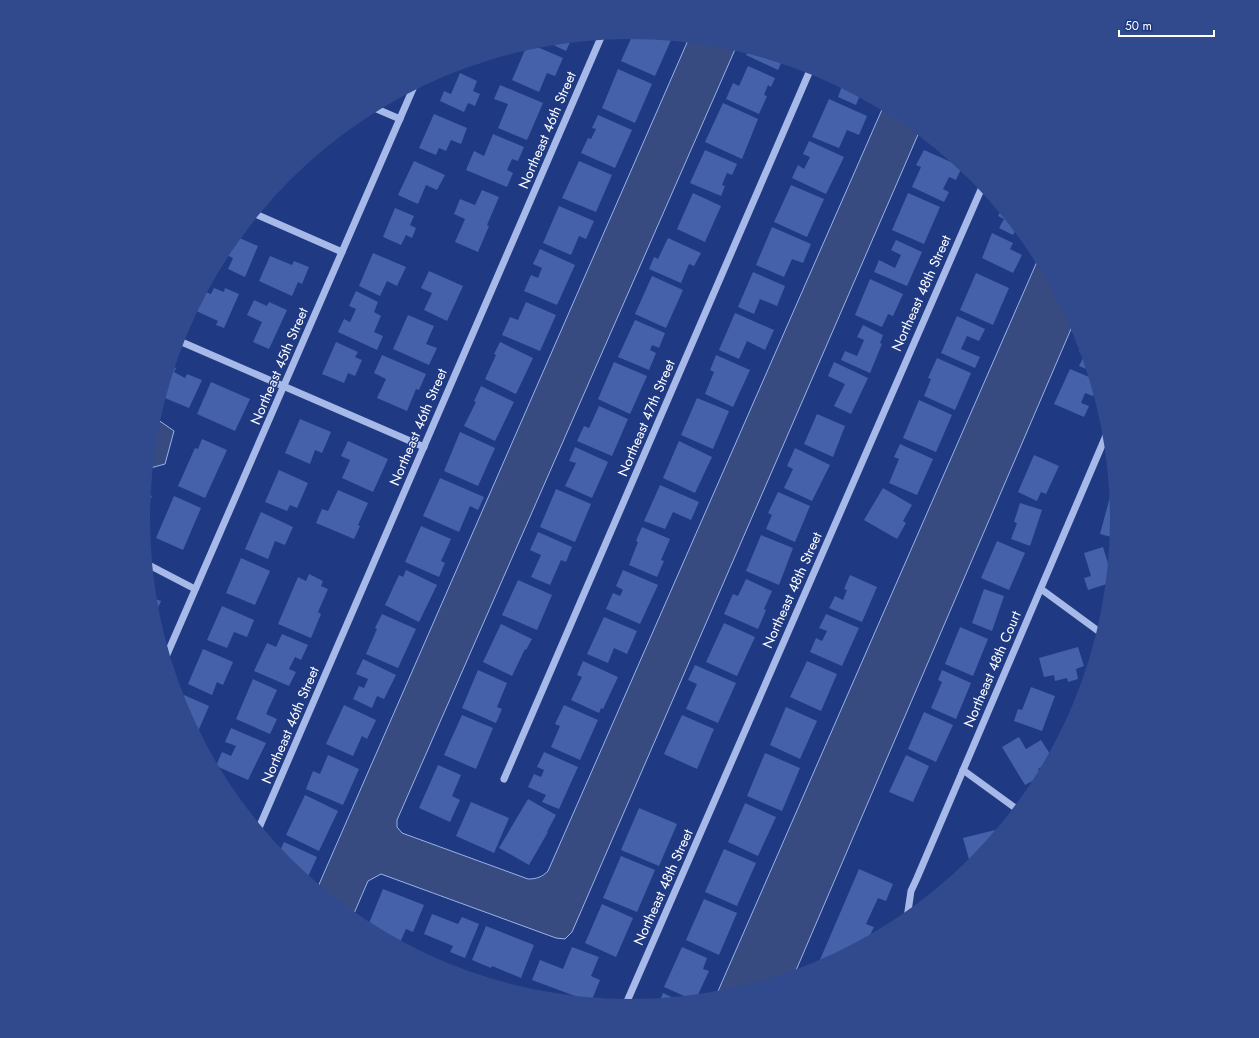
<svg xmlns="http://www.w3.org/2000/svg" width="1259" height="1038" font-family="Jost,sans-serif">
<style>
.water{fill:#374b81;stroke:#99b2eb}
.building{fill:#4461aa}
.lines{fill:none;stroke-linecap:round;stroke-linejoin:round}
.minor{stroke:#a6b9e9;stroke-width:7}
.labels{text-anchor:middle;stroke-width:3;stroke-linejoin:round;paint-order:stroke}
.street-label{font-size:14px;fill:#fff;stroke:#1f3a83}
</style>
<rect width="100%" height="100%" fill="#1f3a83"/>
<g class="water">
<path d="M689 38 725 41 737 45 397 820V827L402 833 528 879C537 879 542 877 548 871L884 105 900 114 920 130 572 932 565 939 556 938 381 874 368 881 352 918 317 889Z"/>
<path d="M1039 257 1074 322 794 975 724 997 715 998Z"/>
<path d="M154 417 174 431 165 464 147 469 152 424Z"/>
</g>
<g class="building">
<path d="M634 32 662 35 671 40 655 76 621 61Z"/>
<path d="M572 38 566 51 543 40Z"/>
<path d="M528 43 563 58 555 76 547 73 539 92 512 80Z"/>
<path d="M749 49 783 59 778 70 746 55Z"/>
<path d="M483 57 479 64 471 61Z"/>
<path d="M748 66 775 78 771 87 768 85 764 95 767 96 759 114 726 99 733 83 739 86Z"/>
<path d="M618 69 652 84 635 123 602 108Z"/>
<path d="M460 73 477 81 473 91 480 94 475 106 468 103 464 112 440 101 444 91 451 94Z"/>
<path d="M500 85 543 103 527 140 498 128 508 104 494 99Z"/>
<path d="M846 85 867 96 866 97 860 95 856 105 838 97 842 86 846 87Z"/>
<path d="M829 99 867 116 859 135 847 130 839 148 812 137Z"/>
<path d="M723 103 758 119 742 159 705 142Z"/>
<path d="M434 114 467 128 461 144 451 140 446 151 439 148 436 155 419 148Z"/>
<path d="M598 115 632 130 615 168 581 153 588 138 591 139 596 129 592 128Z"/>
<path d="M493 134 524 147 518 161 512 159 507 170 513 173 507 187 466 170 474 151 484 156Z"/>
<path d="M809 141 844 157 826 194 792 178 798 165 804 169 810 157 803 154Z"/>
<path d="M705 150 737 164 732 175 727 173 722 185 725 186 721 196 690 183Z"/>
<path d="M924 150 962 167 956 180 949 177 943 189 949 192 944 202 912 187 921 167 916 165Z"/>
<path d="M414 161 445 175 437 190 426 185 418 204 398 195Z"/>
<path d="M579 161 612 175 596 212 562 198Z"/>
<path d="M791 185 824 199 807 237 774 222Z"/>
<path d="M482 190 499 197 487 225 489 226 478 252 455 242 465 219 454 214 460 199 475 205Z"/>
<path d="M693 193 721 206 705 242 677 229Z"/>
<path d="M908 193 940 207 924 244 892 230Z"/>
<path d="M559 206 594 221 586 239 579 236 571 255 543 243Z"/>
<path d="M395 208 414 216 410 225 416 228 412 238 406 235 401 245 383 237Z"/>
<path d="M1002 209 1024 236 1015 231 1013 235 999 228 1004 219 998 216Z"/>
<path d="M772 227 811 244 803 263 792 259 784 277 756 265Z"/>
<path d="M992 233 1013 243 1010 249 1022 255 1013 273 982 258Z"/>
<path d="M235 236 258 246 245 277 228 269 233 258 222 253Z"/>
<path d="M668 238 701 253 694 266 689 264 681 283 649 269 654 257 658 259Z"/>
<path d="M896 240 922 252 907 286 874 272 879 260 895 268 901 255 891 250Z"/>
<path d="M540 249 575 265 557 305 524 291 531 275 538 278 542 268 533 264Z"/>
<path d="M373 253 406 267 397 286 387 281 380 296 359 286Z"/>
<path d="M270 256 292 265 294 261 309 267 302 284 298 282 292 296 259 281Z"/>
<path d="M429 271 463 286 447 321 424 310 432 293 421 288Z"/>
<path d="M753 272 785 286 777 306 760 299 754 314 738 307Z"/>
<path d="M976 273 1009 288 993 325 960 310Z"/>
<path d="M652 276 683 290 666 328 635 314Z"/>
<path d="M870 279 903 294 893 316 888 314 882 327 855 315Z"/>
<path d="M214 288 224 292 225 288 239 294 224 328 216 325 218 321 194 310 203 291 211 294Z"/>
<path d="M356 291 378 302 374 312 381 316 374 332 383 336 377 350 338 332 344 319 350 322 356 309 349 306Z"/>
<path d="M254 300 267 306 269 302 287 310 269 349 253 342 262 322 247 315Z"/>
<path d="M526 302 556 315 540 351 502 335 510 317 518 320Z"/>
<path d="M735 313 774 330 765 350 747 341 739 359 719 350Z"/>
<path d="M408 315 434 326 426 344 437 348 429 365 393 349Z"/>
<path d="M957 316 985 329 979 341 967 336 961 349 980 357 975 368 941 353Z"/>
<path d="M635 320 665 333 659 348 652 345 650 350 656 353 649 370 618 357Z"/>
<path d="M863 325 883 335 880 343 882 344 870 373 841 360 845 351 857 356 864 340 857 337Z"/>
<path d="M336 342 358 352 355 357 362 360 355 376 348 373 344 383 322 374Z"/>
<path d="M500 342 533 358 516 394 485 379 496 355 494 354Z"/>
<path d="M1083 343 1085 352 1091 371 1079 366 1085 354 1079 352Z"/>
<path d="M382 355 426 374 419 390 416 389 407 411 377 398 386 379 374 373Z"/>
<path d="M716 355 750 370 733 407 705 394 714 372 710 370Z"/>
<path d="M937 358 971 373 955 410 924 396 931 379 928 378Z"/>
<path d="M614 362 647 376 630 414 598 399Z"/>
<path d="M834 362 868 378 851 414 834 406 845 384 828 376Z"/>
<path d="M170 366 176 368 174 372 185 378 187 374 202 380 189 408 160 396Z"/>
<path d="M1070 369 1094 379 1096 388 1093 396 1085 393 1081 403 1089 406 1084 417 1054 404Z"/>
<path d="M211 382 250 399 235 431 197 414Z"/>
<path d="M481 386 514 402 495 441 464 426 476 402 474 401Z"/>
<path d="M697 398 729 411 713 449 681 435Z"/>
<path d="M919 400 952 415 936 452 903 438Z"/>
<path d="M599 406 628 419 612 456 577 441 584 426 589 428Z"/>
<path d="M817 414 845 426 833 457 804 444Z"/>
<path d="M300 419 331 432 322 453 315 450 310 464 285 453Z"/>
<path d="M460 432 495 448 478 486 444 471Z"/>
<path d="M202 439 227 450 205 498 178 486 195 448 198 449Z"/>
<path d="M348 441 388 459 373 492 342 478 350 460 341 456Z"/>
<path d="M679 441 712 457 695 493 663 478Z"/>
<path d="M900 444 933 459 917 495 889 483 899 459 894 457Z"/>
<path d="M575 447 608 462 592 498 565 486 576 463 569 461Z"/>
<path d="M795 448 830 465 812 501 784 488 793 469 787 466Z"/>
<path d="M1034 455 1059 466 1046 494 1041 492 1037 501 1018 492Z"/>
<path d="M279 470 308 483 297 508 290 505 287 511 265 502Z"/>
<path d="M440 478 484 497 478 510 470 506 459 532 423 516Z"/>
<path d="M660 485 699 502 691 520 673 512 665 529 644 521Z"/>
<path d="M883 488 912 505 903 521 906 523 897 539 864 520Z"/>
<path d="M556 489 591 504 575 542 540 527Z"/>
<path d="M338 490 368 503 358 525 360 526 354 539 316 523 322 509 328 511Z"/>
<path d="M778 492 810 506 795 542 766 529 772 515 768 513Z"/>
<path d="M145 493 152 496 143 513Z"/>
<path d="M174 496 201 508 183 550 156 538Z"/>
<path d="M1110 497 1114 498 1116 519 1115 538 1100 534Z"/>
<path d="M1020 503 1042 510 1030 546 1011 539 1017 523 1014 522Z"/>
<path d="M261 512 293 527 285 545 275 541 268 559 245 549Z"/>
<path d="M421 526 451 539 441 561 445 563 439 577 405 562Z"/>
<path d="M642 527 670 539 661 560 664 561 657 577 629 565 638 542 636 541Z"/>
<path d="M538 532 572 547 566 562 561 560 550 585 531 577 541 555 530 550Z"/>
<path d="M761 535 793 548 779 585 746 571Z"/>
<path d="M997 541 1025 553 1009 590 981 578Z"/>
<path d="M1103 547 1111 573 1110 583 1088 590 1084 578 1091 576 1084 553Z"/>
<path d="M241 558 270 571 255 605 226 593Z"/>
<path d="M406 570 437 585 419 622 385 605 399 575 403 577Z"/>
<path d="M623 570 658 585 640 624 606 609 613 593 620 596 623 590 616 586Z"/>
<path d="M309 574 323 581 321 586 328 589 318 612 321 614 311 638 278 624 298 577 306 581Z"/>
<path d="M850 575 877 587 862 622 829 608 835 596 843 600 847 590 844 589Z"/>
<path d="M746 579 772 591 764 609 766 610 758 629 724 614 733 594 738 596Z"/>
<path d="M518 580 552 595 537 630 502 615Z"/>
<path d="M984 589 1004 596 992 631 972 623Z"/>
<path d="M150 597 161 601 153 619 152 614Z"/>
<path d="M222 606 254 620 247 637 234 632 227 648 207 640Z"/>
<path d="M382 614 416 629 398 668 366 654 377 629 375 628Z"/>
<path d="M826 614 859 628 842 666 810 652 816 638 822 641 827 631 819 628Z"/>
<path d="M604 617 637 631 627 654 614 648 608 663 587 654Z"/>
<path d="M724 623 755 637 737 676 706 662Z"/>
<path d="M501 624 532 639 526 650 525 649 512 676 483 662Z"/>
<path d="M960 627 988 639 973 676 945 664Z"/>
<path d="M282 634 308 645 301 660 295 657 289 669 296 672 289 686 254 671 267 643 276 647Z"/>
<path d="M1078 647 1084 666 1076 669 1078 679 1068 682 1067 678 1055 681 1054 675 1044 677 1039 658Z"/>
<path d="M203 649 233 662 223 685 217 682 212 695 188 684Z"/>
<path d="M363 659 396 675 384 699 377 696 372 708 353 699 359 686 364 688 368 679 356 674Z"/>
<path d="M583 661 618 677 603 709 601 708 599 713 571 700 582 677 577 675Z"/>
<path d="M807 661 837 674 821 711 790 697Z"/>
<path d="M695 665 736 683 718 723 686 709 697 684 688 680Z"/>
<path d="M478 670 507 683 497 707 502 709 496 723 462 708Z"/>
<path d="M942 670 971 683 956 719 931 708 942 682 938 680Z"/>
<path d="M253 679 277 690 266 714 277 719 270 734 236 719Z"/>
<path d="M1031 687 1055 696 1042 731 1014 721 1018 709 1022 710Z"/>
<path d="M184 695 209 706 196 736 179 704Z"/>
<path d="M344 705 376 720 367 739 362 736 353 756 326 744Z"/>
<path d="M564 705 598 720 580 760 551 747 560 726 555 724Z"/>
<path d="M786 707 817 721 800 759 770 745Z"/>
<path d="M924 712 953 725 936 762 908 749Z"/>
<path d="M462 715 493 728 476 769 444 755Z"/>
<path d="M682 715 714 729 697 769 664 754Z"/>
<path d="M231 728 266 743 248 780 216 766 222 752 231 756 236 746 225 742Z"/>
<path d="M1019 737 1026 749 1041 740 1052 757 1049 763 1038 769 1042 776 1025 785 1002 747Z"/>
<path d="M544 752 578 767 559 809 542 802 546 795 528 787 534 774 541 777 544 770 537 767Z"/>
<path d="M765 753 800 768 782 811 747 796Z"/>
<path d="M328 755 359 769 343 805 306 789 313 771 320 774Z"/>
<path d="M906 755 929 766 913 802 889 792Z"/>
<path d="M438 765 461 775 452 796 460 800 450 822 419 808Z"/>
<path d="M305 795 338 811 319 851 286 835Z"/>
<path d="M528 799 556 815 547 832H548L529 865 499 848Z"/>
<path d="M471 802 509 818 494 853 456 836Z"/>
<path d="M745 803 776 817 758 856 728 842Z"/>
<path d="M639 808 677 824 659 866 621 850Z"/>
<path d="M1003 828 975 862 970 863 963 838Z"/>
<path d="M284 842 317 857 306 881 285 863 278 855Z"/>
<path d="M724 849 756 863 737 906 705 892Z"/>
<path d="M621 856 655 870 637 912 603 898Z"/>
<path d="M859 869 893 884 886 901 878 898 866 924 874 927 867 941 862 944 859 943 857 947 816 969Z"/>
<path d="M383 889 424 905 413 932 406 929 399 945 367 928Z"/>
<path d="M704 899 737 913 719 955 686 940Z"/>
<path d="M602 904 633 918 616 957 585 943Z"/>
<path d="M432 914 458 924 462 917 479 924 465 958 450 952 453 946 424 934Z"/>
<path d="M486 926 534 945 521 978 492 966 491 968 472 960Z"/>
<path d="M572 947 599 957 591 976 600 980 591 1002 532 980 540 960 563 969Z"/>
<path d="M682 947 707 958 703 969 709 971 696 999 693 1000 664 987Z"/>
<path d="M663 993 680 1001 659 1003Z"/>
</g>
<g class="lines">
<g class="minor">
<path d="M372 107 400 119"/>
<path d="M253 213 342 252"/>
<path d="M177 340 424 447"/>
<path d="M147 564 195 589"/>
<path d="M1041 589 1101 633"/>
<path d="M165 659 415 84"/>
<path d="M963 770 1018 810"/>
<path d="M504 779 811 68"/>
<path d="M258 830 602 35"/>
<path d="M907 918 911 891 917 878 1108 431"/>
<path d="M625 1006 983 185"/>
</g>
</g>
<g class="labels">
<g class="street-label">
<text transform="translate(547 130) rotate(-67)" y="5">Northeast 46th Street</text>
<text transform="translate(921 293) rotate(-66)" y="5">Northeast 48th Street</text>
<text transform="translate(279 366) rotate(-67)" y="5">Northeast 45th Street</text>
<text transform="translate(646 418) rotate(-67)" y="5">Northeast 47th Street</text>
<text transform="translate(418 427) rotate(-67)" y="5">Northeast 46th Street</text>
<text transform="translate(792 590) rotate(-66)" y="5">Northeast 48th Street</text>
<text transform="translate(992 669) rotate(-67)" y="5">Northeast 48th Court</text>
<text transform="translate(290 725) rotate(-67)" y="5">Northeast 46th Street</text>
<text transform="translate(663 887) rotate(-66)" y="5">Northeast 48th Street</text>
</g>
</g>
<path d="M0 0H1259V1038H0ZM150 519a480 480 0 1 1 960 0a480 480 0 1 1-960 0Z" fill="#314a8d" fill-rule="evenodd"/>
<path d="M1119 30v6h95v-6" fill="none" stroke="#ffffff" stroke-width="2"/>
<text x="1125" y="30" font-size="12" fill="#ffffff" stroke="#1f3a83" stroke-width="3" paint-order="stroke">50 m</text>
</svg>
